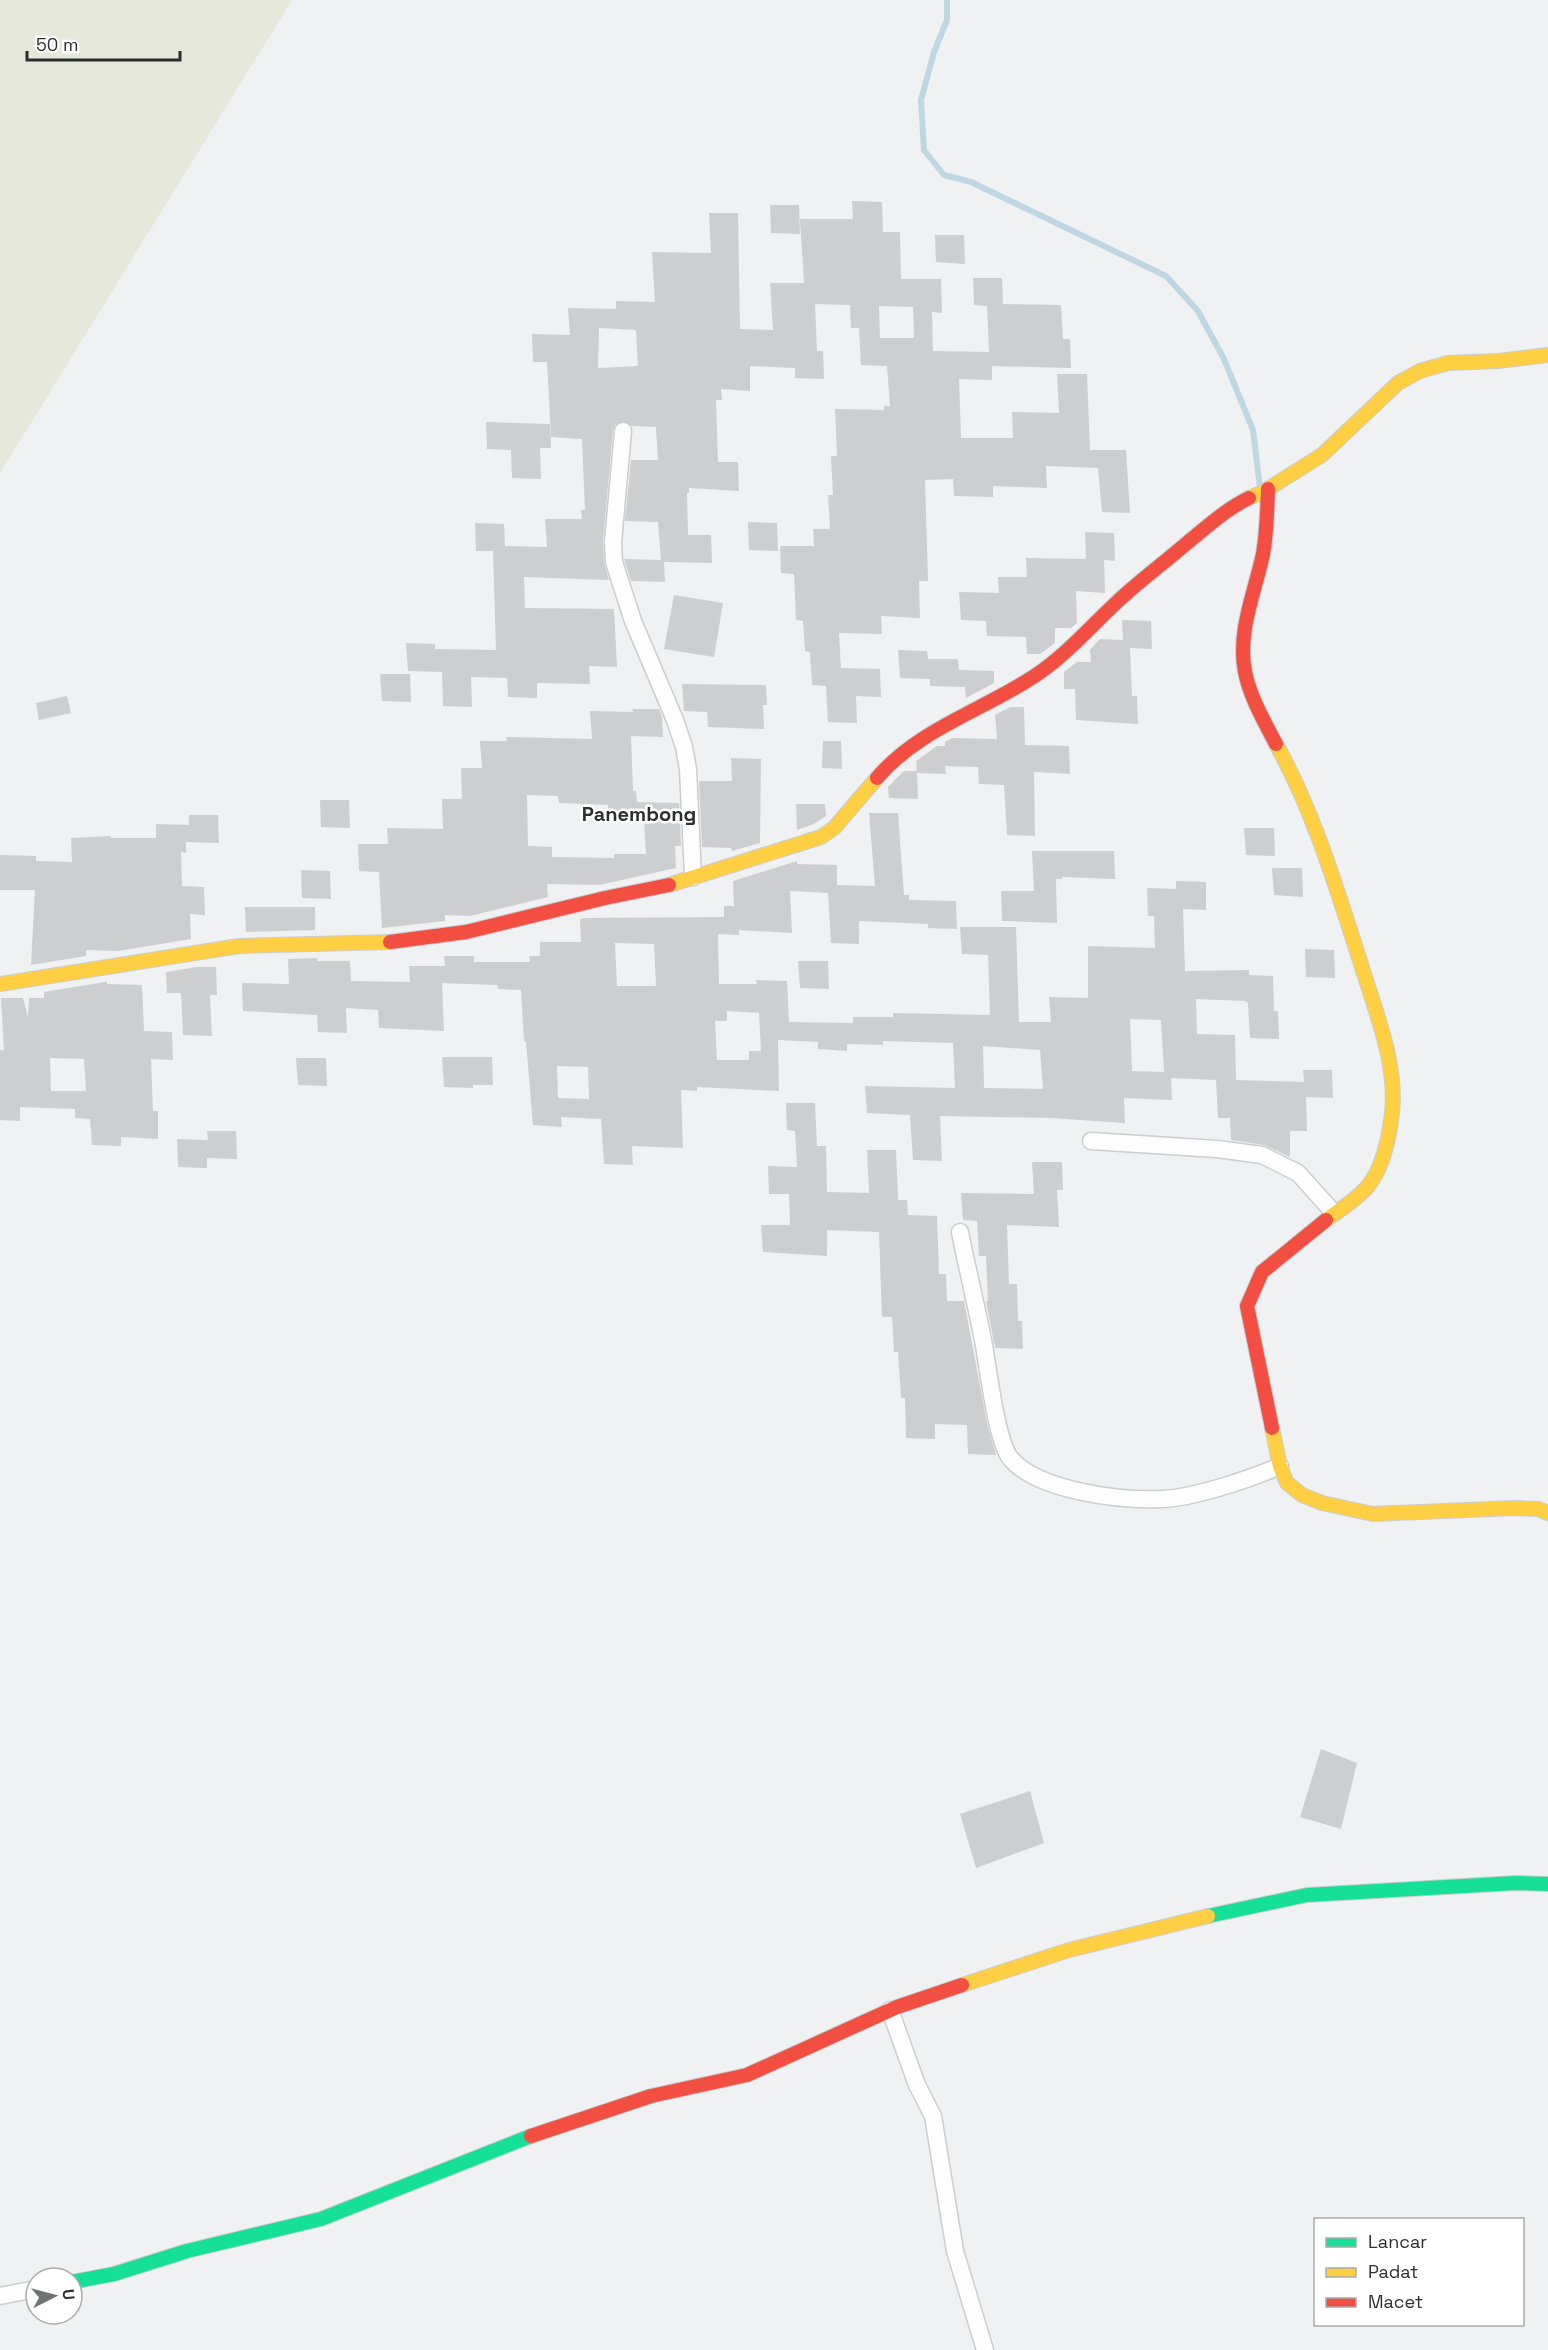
<svg xmlns="http://www.w3.org/2000/svg" width="1548" height="2350" font-family="'Space Grotesk',sans-serif">
<style>
.green{fill:#e5e8da}
.lines{fill:none;stroke-linecap:round;stroke-linejoin:round}
.stream{stroke:#bfd6e3;stroke-width:6}
.building{fill:#cdced0;fill-rule:evenodd}
.street-casing{stroke:#cbcdce;stroke-width:19}
.fast-casing{stroke:#cbcdce;stroke-width:16}
.slow-casing{stroke:#cbcdce;stroke-width:16}
.jam-casing{stroke:#cbcdce;stroke-width:16}
.street{stroke:#fdfdfd;stroke-width:16}
.fast{stroke:#16e098;stroke-width:14}
.slow{stroke:#ffcf43;stroke-width:14}
.jam{stroke:#f24e42;stroke-width:14}
.labels{text-anchor:middle;stroke-width:5;stroke-linejoin:round;paint-order:stroke}
.quarter-label{font-size:20px;font-weight:bold;fill:#2d2e2f;stroke:#fff}
</style>
<rect width="100%" height="100%" fill="#eff1f3"/>
<path class="green" d="M0 0H292L0 473Z"/>
<g class="lines">
<path class="stream" d="M947 0V20L934 52 921 100 924 150 944 175 971 182 1166 276 1198 311 1224 359 1253 430 1260 488"/>
</g>
<g class="building">
<path d="M852 201 882 202 883 232H900L901 279H941L942 313 932 312 933 351 989 352 987 306 974 305 973 278H1002L1003 304 1061 305 1063 339H1070L1071 368 992 366V380L959 379 961 438H1013L1012 412 1059 413 1057 374H1087L1090 450H1126L1130 513 1102 512 1098 468 1046 466 1047 488 993 486V497L954 496 953 479 925 480 928 581H919L920 618 881 616 882 634 839 633 841 668 880 669 881 697 856 696 857 723 828 722 826 686 812 685 810 652 805 651 803 621 796 620 794 574 781 573 780 546H814L813 529H830L828 495H833L831 456H837L835 409 884 410V406H890L887 366 861 365 859 328H851L850 305 815 304 817 351H823L824 379 795 378V368L750 366V391L721 389 722 400H716L718 462H738L739 491 689 488V493H687L688 535H711L712 563 664 562 665 582 631 581 624 559 661 560 658 522 625 521 631 460H658L656 427 632 426 623 421 615 425 613 430 603 541 604 563 609 580 524 577 525 608 614 609 617 667 589 666 590 684 537 683V698L508 697 507 678 471 677 472 707 443 706 442 672 408 671 406 643 435 644V649L496 650 493 551H476L475 523 504 524 505 546 547 547 545 519H582L581 510H585L582 439 551 437 547 362H533L532 334 570 335 568 308 616 309V301L655 302 652 252 711 253 709 213H738L740 329 773 330 770 283H804L800 219H853ZM879 306 913 307 914 338H880ZM599 328 636 330 638 366 598 368Z"/>
<path d="M770 205H799L800 234 771 233Z"/>
<path d="M935 235H964L965 264 936 262Z"/>
<path d="M486 422 550 424 551 448H540L541 479 512 478 511 450 487 449Z"/>
<path d="M748 522 777 523 778 551 749 550Z"/>
<path d="M1085 532 1114 533 1115 561 1104 560 1105 593 1076 591 1077 623 1071 628H1055V643L1040 654H1027L1026 637 987 636 986 621 961 620 959 592 999 593 998 577H1027L1026 558 1086 559Z"/>
<path d="M674 595 723 603 714 657 664 649Z"/>
<path d="M1122 620 1151 621 1152 649 1130 648 1132 696H1137L1138 724 1076 720 1075 689H1064V672L1077 662H1091L1090 650 1100 639 1123 640Z"/>
<path d="M898 650 927 651 928 659H958L959 670 994 671V683L966 698 965 687 930 686V679L900 678Z"/>
<path d="M380 674H410L411 702 382 701Z"/>
<path d="M682 684 766 685 767 705H763L764 729 708 727 707 712 684 711Z"/>
<path d="M67 696 71 713 39 720 36 703Z"/>
<path d="M1010 707H1024L1025 745 1069 746 1070 774 1034 772 1035 836 1007 835 1004 785 979 784 978 767 945 766 946 774 917 773 916 761 937 746H945V742L952 738 997 739 995 715Z"/>
<path d="M632 709H659L662 717 663 737 631 736 633 791H636L637 802 679 803 681 846H675L676 868 599 885 547 884 548 897 470 916 445 915V921L382 928 379 872 359 871 358 844H388L387 828 443 829 442 799H462L461 768H482L480 741H507L506 737 592 739 590 711 633 712ZM527 795 558 796 559 803 608 805V819L644 820 646 854H614V858L552 857V847L528 846Z"/>
<path d="M823 741H841L842 769 822 768Z"/>
<path d="M731 758 761 759 760 843 732 851 731 848 702 847 699 781H732Z"/>
<path d="M904 771H917L918 799 889 798 888 787Z"/>
<path d="M320 800H349L350 828 321 827Z"/>
<path d="M796 804H825L826 816 814 824 797 830Z"/>
<path d="M869 813H898L904 895H909V900L956 901 957 929 928 928V924L859 921V944L831 943 828 893 790 891 792 933 739 930V935L718 934 719 984H757L756 980 787 981 789 1022 853 1023V1017H893V1013L990 1015 988 955 962 954 960 927H1016L1019 1022H1051L1049 997 1088 998V946L1155 948 1154 916H1148L1147 888 1176 889V881L1206 882V910L1183 909 1185 971 1249 970V975L1273 976 1274 1011H1278L1279 1039 1250 1038 1248 1003 1245 1001 1196 999 1197 1034 1235 1035 1236 1080 1304 1082 1303 1070H1332L1333 1098 1306 1097 1307 1131H1290V1157L1264 1145 1231 1140 1230 1118H1218L1216 1080 1171 1078 1172 1100 1124 1098 1125 1123 1051 1118 940 1116 942 1161 913 1160 910 1115 867 1113 865 1086 955 1088 953 1043 883 1041V1045L847 1044V1051L818 1049V1042L778 1040 779 1091 697 1087V1091L681 1090 683 1148 632 1146 633 1165 604 1164 601 1119 561 1117 562 1127 533 1125 526 1042 524 1041 521 990 498 989 497 985 442 983 444 1031 379 1028 378 1010 346 1008 347 1033 318 1032 317 1015 243 1011 242 983 289 984 288 959 317 958V961H350L351 981 410 982 409 966H445L444 956H474V962H530L529 956H540V942H581L580 919 585 918 724 917V906H734L733 881 797 861V864L837 865V885L875 886ZM615 943 654 944 656 986H617ZM727 1011 759 1013 761 1051H749V1060H717L715 1021H727ZM1130 1019 1161 1020 1164 1072 1132 1071ZM983 1046 1040 1050 1043 1089 984 1088ZM557 1066 588 1067 589 1099 558 1098Z"/>
<path d="M189 815H218L219 843 186 842V853L181 852 182 886 204 887 205 915 190 914 191 939 118 951 86 950V956L31 965 35 890H0V855L36 856V861L72 862 71 838 111 836V838H156V824L189 825Z"/>
<path d="M1244 828H1274L1275 856 1246 855Z"/>
<path d="M1032 851H1114L1115 879 1062 877V879H1056L1057 923 1002 921 1001 891H1034Z"/>
<path d="M1272 868H1302L1303 897 1274 895Z"/>
<path d="M301 870 330 871 331 899 302 898Z"/>
<path d="M245 907H315V930L246 932Z"/>
<path d="M1305 949 1334 950 1335 978 1306 977Z"/>
<path d="M798 961H828L829 989 800 988Z"/>
<path d="M197 967H216L217 995H210L212 1036 183 1035 181 993H167L166 972Z"/>
<path d="M105 982H107V984L142 985 144 1031 172 1032 173 1060 151 1059 153 1111H158V1139L121 1137V1146L92 1145 90 1119 75 1118V1109L20 1107V1121L0 1120V1050H4L1 998H23L28 1017 29 998H44V992ZM50 1058 84 1059 86 1091H51Z"/>
<path d="M442 1057H492L493 1085H473V1088L444 1087Z"/>
<path d="M296 1058H326L327 1086 298 1085Z"/>
<path d="M786 1103H815L817 1146H826L827 1192 869 1193 867 1150H896L898 1200H907L908 1215 937 1216 939 1274H946L947 1301H964L987 1423 996 1455 968 1454 967 1425 935 1424V1439L906 1438 905 1398H901L898 1352H894L892 1317H882L879 1232 827 1230V1256L763 1252 761 1225H790L789 1194H769L768 1166 797 1167 795 1131 787 1130Z"/>
<path d="M207 1131H236L237 1159 207 1158V1168L178 1167 177 1139 208 1140Z"/>
<path d="M1032 1162H1062L1063 1190H1057L1059 1227 1007 1225 1009 1284H1017L1018 1321H1022L1023 1349 995 1348 986 1301H988L986 1256H979L977 1221 963 1220 961 1193 1034 1194Z"/>
<path d="M1321 1749 1357 1763 1341 1829 1300 1817Z"/>
<path d="M1030 1791 1044 1843 976 1868 960 1814Z"/>
</g>
<g class="lines">
<g class="street-casing">
<g id="street">
<path d="M623 431 613 542 614 562 633 621 675 720 684 747 688 769 693 877"/>
<path d="M1091 1141 1217 1149 1262 1155 1298 1173 1334 1213"/>
<path d="M960 1232C967 1268 976 1304 983 1340 988 1365 996 1442 1011 1459 1038 1491 1121 1501 1162 1499 1193 1498 1250 1479 1280 1466"/>
<path d="M890 2010 917 2085 933 2116 955 2251 985 2350"/>
<path d="M0 2296 36 2289"/>
</g>
</g>
<g class="fast-casing">
<g id="fast">
<path d="M1208 1916 1307 1895 1516 1883 1548 1884"/>
<path d="M72 2282 114 2274 187 2251 321 2219 531 2136"/>
</g>
</g>
<g class="slow-casing">
<g id="slow">
<path d="M1249 498 1263 492 1322 455 1398 383 1420 371 1448 363 1498 361 1548 355"/>
<path d="M1276 744C1314 812 1336 887 1360 961 1375 1011 1400 1068 1391 1121 1388 1142 1381 1170 1368 1186 1358 1199 1339 1210 1326 1220"/>
<path d="M669 885 821 837 834 828 877 778"/>
<path d="M0 984 239 946 390 942"/>
<path d="M1272 1428 1280 1466 1287 1483 1302 1495 1322 1503 1373 1514 1515 1508 1538 1509 1548 1513"/>
<path d="M962 1985 1069 1950 1208 1916"/>
</g>
</g>
<g class="jam-casing">
<g id="jam">
<path d="M1268 489C1267 511 1267 532 1263 554 1255 592 1237 632 1245 672 1250 697 1264 721 1276 744"/>
<path d="M877 778C916 732 975 713 1025 682 1061 661 1087 630 1117 602 1139 581 1164 563 1187 543 1207 527 1226 509 1249 498"/>
<path d="M390 942 466 932 605 898 669 885"/>
<path d="M1272 1428 1247 1306 1262 1272 1326 1220"/>
<path d="M531 2136 651 2096 747 2075 897 2007 962 1985"/>
</g>
</g>
<use href="#street" class="street"/>
<use href="#fast" class="fast"/>
<use href="#slow" class="slow"/>
<use href="#jam" class="jam"/>
</g>
<g class="labels">
<g class="quarter-label">
<text x="639" y="821">Panembong</text>
</g>
</g>
<rect x="1314" y="2218" width="210" height="108" fill="#ffffff" stroke="#ababac" stroke-width="1.5"/>
<rect x="1326" y="2238" width="30" height="9" fill="#16e098" stroke="#ababac" stroke-width="1.5"/>
<text x="1368" y="2248" font-size="18" fill="#2d2e2f">Lancar</text>
<rect x="1326" y="2268" width="30" height="9" fill="#ffcf43" stroke="#ababac" stroke-width="1.5"/>
<text x="1368" y="2278" font-size="18" fill="#2d2e2f">Padat</text>
<rect x="1326" y="2298" width="30" height="9" fill="#f24e42" stroke="#ababac" stroke-width="1.5"/>
<text x="1368" y="2308" font-size="18" fill="#2d2e2f">Macet</text>
<g transform="translate(54 2296) rotate(84)"><circle r="28" fill="#ffffff" stroke="#ababac" stroke-width="1.5"/>
<path d="M0-4.5L10 22L0 15L-10 22Z" fill="#717274"/>
<text y="-9" font-size="16" font-weight="bold" text-anchor="middle" fill="#2d2e2f">U</text>
</g>
<path d="M27 51v9h153v-9" fill="none" stroke="#2d2e2f" stroke-width="3"/>
<text x="36" y="51" font-size="18" fill="#2d2e2f" stroke="#ffffff" stroke-width="4.5" paint-order="stroke">50 m</text>
</svg>
